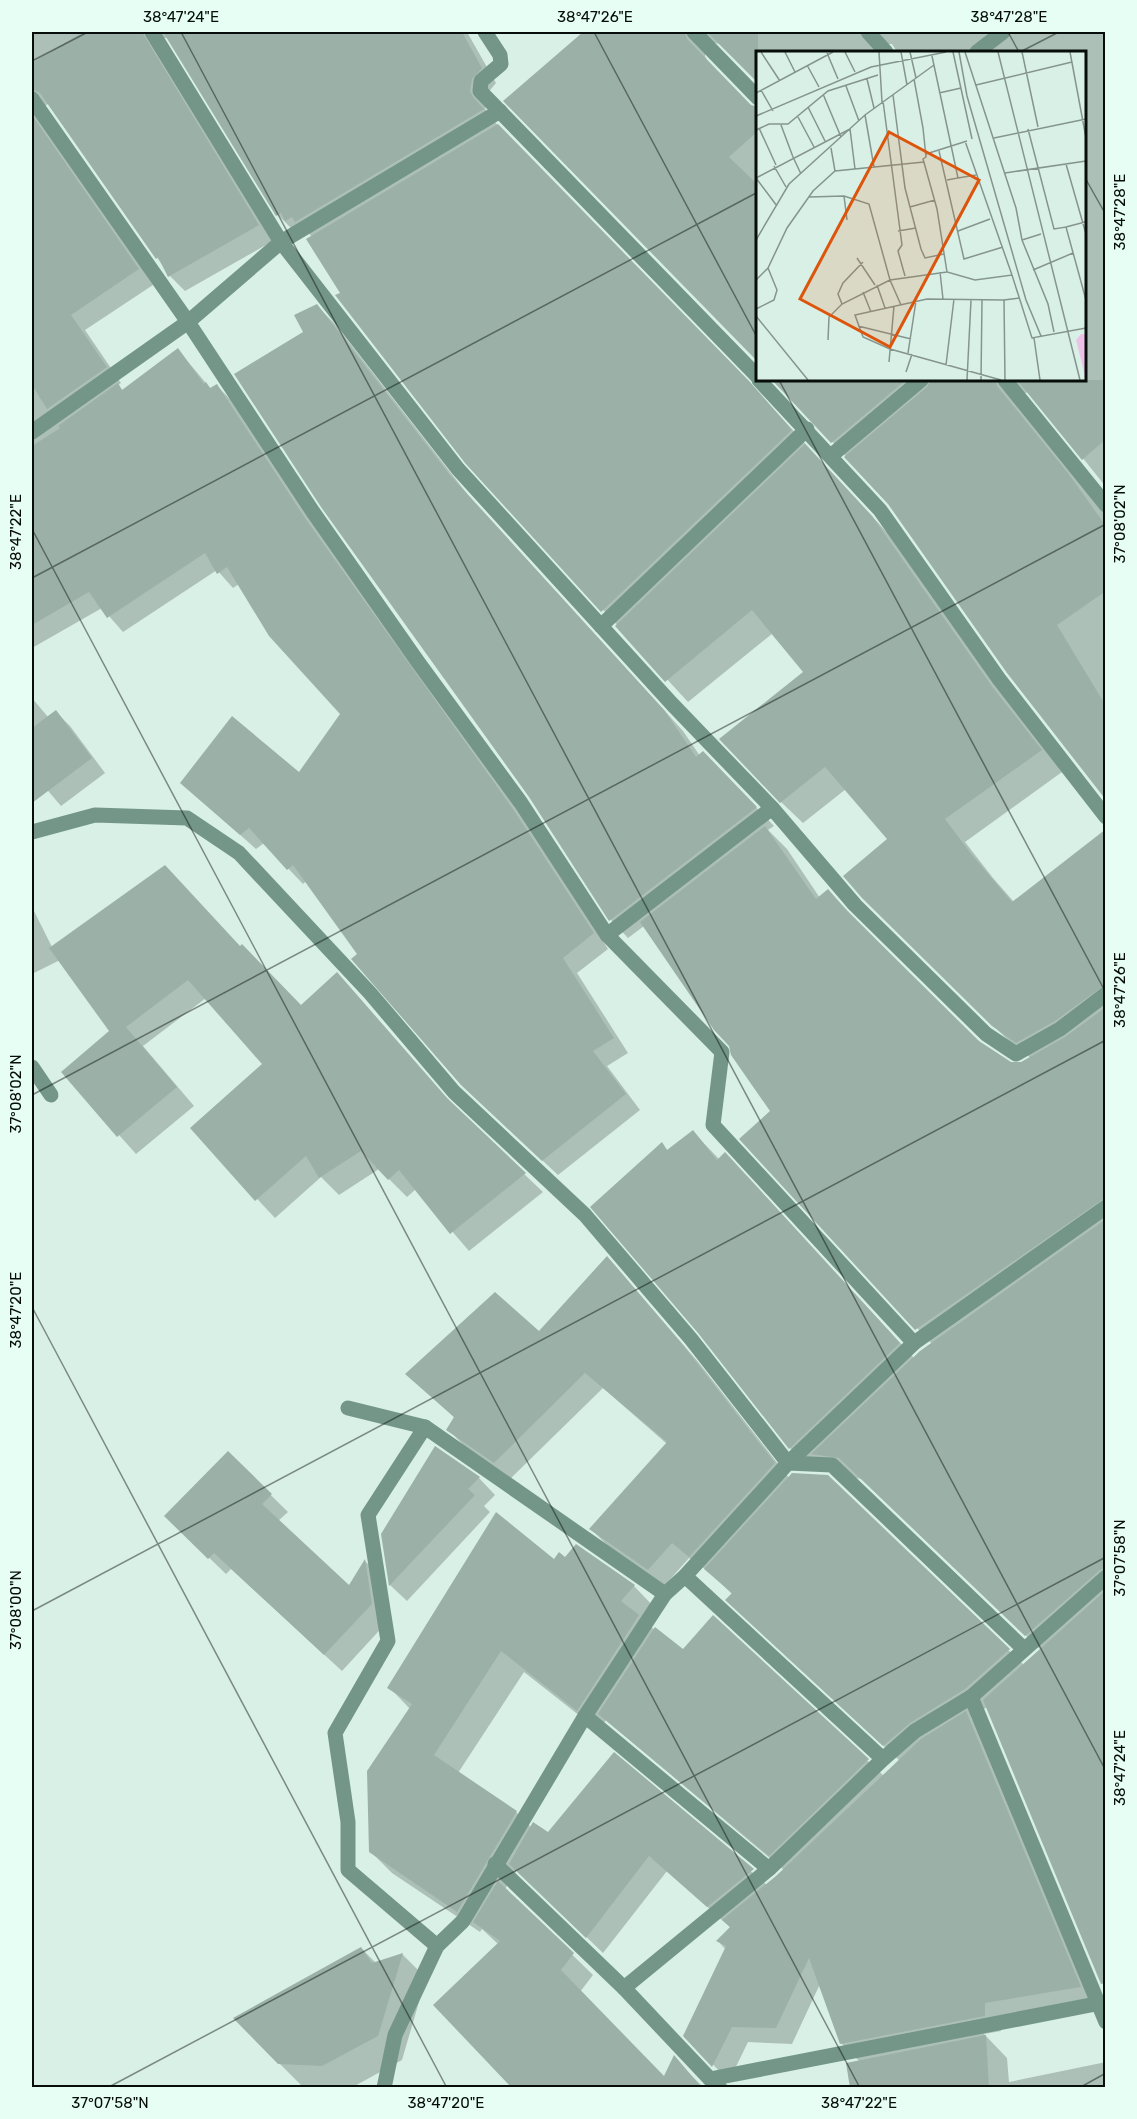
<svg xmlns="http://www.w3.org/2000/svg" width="1137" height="2119" font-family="Rubik,sans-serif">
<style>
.shadow{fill:#0003;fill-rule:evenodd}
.building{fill:#9bb1a7}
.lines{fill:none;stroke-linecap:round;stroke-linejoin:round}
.street{stroke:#749688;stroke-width:15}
.ticks{fill:none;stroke:#060d0a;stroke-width:1.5;stroke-opacity:0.45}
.inset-road{fill:none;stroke:#85958e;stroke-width:1.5}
.view{fill:#dd550c;fill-opacity:0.15;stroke:#dd550c;stroke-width:3}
.inset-edge{fill:none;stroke:#060d0a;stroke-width:3}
.neatline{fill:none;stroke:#060d0a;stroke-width:2}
.ticks-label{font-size:15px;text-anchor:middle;fill:#060d0a}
</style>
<rect width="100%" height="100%" fill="#d9f0e6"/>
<g class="shadow">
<path d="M32 32H467L496 83 486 95 485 107 487 114 766 401 894 540 1062 772 965 842 993 878 1014 902 1106 831V1987L987 1707 971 1718 982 1729 1096 2003 1000 2019 1001 2031 984 2034 1007 2058 1009 2082 1106 2062V2088H851L859 2061 841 2043 820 1984 792 2044 748 2042 729 2081 685 2036 726 1950 718 1941 731 1928 667 1871 603 1953 517 1870 505 1889 593 1975 580 1992 665 2078 674 2058 704 2088H514L499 1945 482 1929 480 1932 392 1873 370 1851 410 1709 389 1687 554 1561 565 1559 634 1586 655 1608 643 1621 683 1651 713 1617 884 1776 900 1761 748 1620 732 1594 708 1571 689 1558 665 1585 607 1545 591 1529 667 1444 603 1388 511 1478 464 1446 448 1429 455 1418 407 1374 539 1333 608 1258 699 1363 789 1478 827 1476 1024 1665 1041 1650 862 1479 835 1475 821 1461 812 1469 790 1448 662 1144 668 1151 693 1132 719 1159 747 1176 914 1358 932 1344 741 1139 772 1111 731 1045 644 926 628 938 611 920 530 796 305 333 317 306 335 324 468 495 683 731 700 756 721 771 774 826 768 830 787 849 820 898 828 891 978 1042 1011 1064H1021L1031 1058 1016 1048 863 897 889 839 846 789 803 823 781 802 805 672 773 633 688 702 467 462 342 293 312 237 307 231 293 230 278 215 169 38H163L273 241 185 291 170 276 48 104 38 110 153 285 85 330 121 383 118 385 123 391 178 350 211 389 217 386 232 401 320 534 528 825 608 949 577 973 628 1053 607 1066 640 1110 558 1175 478 1100 359 954 306 881 303 884 264 843 256 849 182 783 299 774 342 714 239 584 233 588 217 570 123 632 102 608 32 648ZM524 1672 599 1731 606 1720 784 1870 767 1885 614 1755 549 1834 532 1828 516 1812 458 1773Z"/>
<path d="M584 32H1106V487L1030 392 1020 394 1016 403 1106 515V798L889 503 775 380H1084V52H897L892 44H887L880 52H758L715 43 708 47 705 56 708 62 752 107 758 109V360L506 101Z"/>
<path d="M32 698 48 717 56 712 70 726 105 773 61 806 32 772Z"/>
<path d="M32 907 52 947H240L301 1006 337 974 459 1112 543 1192 469 1251 416 1189 407 1197 379 1169 339 1195 321 1177 275 1218 192 1129 264 1064 206 998 143 1046 194 1106 136 1154 63 1072 111 1032 60 960 32 974Z"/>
<path d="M228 1453 288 1512 278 1521 349 1587 365 1561 382 1578 388 1621 342 1671 231 1569 226 1574 166 1516Z"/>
<path d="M479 1478 495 1495 484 1506 490 1512 407 1601 390 1585 382 1534Z"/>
<path d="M361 1948 376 1963 402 1954 426 1978 402 2060 351 2088 303 2087 279 2063Z"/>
</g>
<g class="building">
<path d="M83 32H142L259 225 168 277 158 257 156 259 40 93 32 89V63Z"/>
<path d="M163 32H462L482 68 472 79 470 91 473 97 484 109 295 222 292 217 285 221 281 213 276 216Z"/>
<path d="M583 32H685L687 39 751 105 758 107V131L729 157 758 185V362L503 101Z"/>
<path d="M707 32H758V83Z"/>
<path d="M32 115 139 269 71 315 107 367 47 409 32 385Z"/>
<path d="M498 124 750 382 792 430 601 612 465 463 335 295 340 293 306 239Z"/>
<path d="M317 304 450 475 665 711 696 757 703 751 757 807 609 921 529 797 321 507 234 374 303 332 294 315Z"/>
<path d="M178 348 204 384 206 382 210 388 217 384 305 518 513 809 594 933 563 958 614 1038 593 1051 626 1094 542 1161 461 1085 351 959 357 954 293 865 287 870 249 828 240 835 180 783 232 716 299 772 340 714 269 636 227 567 217 574 205 553 107 618 89 592 32 625V446L60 428 58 426 118 383 122 390Z"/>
<path d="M772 380H906L831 443Z"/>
<path d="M931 380H996L997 386 1068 473 1106 526V591L1057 625 1106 706V800L1007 673 888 504 844 457 927 387Z"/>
<path d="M1017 380H1106V439L1082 460Z"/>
<path d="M805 444 872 516 991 685 1042 750 945 819 972 855 1012 902 1106 829V984L1055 1021 1016 1043 992 1026 862 898 843 876 887 839 825 767 780 803 719 739 803 672 752 610 665 682 615 626Z"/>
<path d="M56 710 92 758 32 803V728Z"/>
<path d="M765 826 816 899 828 889 848 912 979 1041 1011 1062H1021L1065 1037 1106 1007V1197L915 1330 739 1139 770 1111 731 1055 729 1046 714 1030 640 922Z"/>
<path d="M165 865 240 946 242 944 301 1005 337 972 447 1098 526 1173 450 1234 399 1170 388 1180 361 1151 319 1178 306 1156 255 1201 190 1128 262 1064 188 980 126 1027 177 1087 117 1137 61 1072 109 1031 49 948Z"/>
<path d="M693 1130 717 1160 725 1152 900 1343 789 1449 698 1333 590 1207 662 1142 667 1150Z"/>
<path d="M1106 1219V1567L1100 1570 1025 1636 839 1458 811 1454 920 1351Z"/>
<path d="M607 1256 683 1345 775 1463 689 1557 672 1543 648 1570 589 1529 667 1442 585 1373 494 1463 446 1430 454 1417 405 1374 495 1292 539 1331Z"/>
<path d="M435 1446 480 1477 468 1489 475 1495 389 1586 381 1534Z"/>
<path d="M228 1451 272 1494 262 1504 349 1585 365 1559 372 1604 324 1655 214 1553 208 1559 164 1516Z"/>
<path d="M792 1473 828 1475 1010 1649 965 1689 910 1723 883 1746 725 1600 732 1593 704 1569Z"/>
<path d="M496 1512 554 1559 559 1552 565 1557 576 1544 635 1585 621 1601 639 1615 577 1711 501 1651 434 1755 517 1811 457 1912 369 1852 367 1771 412 1704 387 1688Z"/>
<path d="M1106 1590V1983L1101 1984 983 1700Z"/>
<path d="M713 1615 869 1759 769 1856 598 1714 655 1627 683 1649Z"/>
<path d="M966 1711 1081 1987 985 2003V2016L840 2044 809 1958 776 2028 732 2027 712 2067 683 2036 726 1946 716 1941 730 1927 722 1920 776 1876 921 1739Z"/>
<path d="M614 1752 754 1869 707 1907 649 1856 586 1938 509 1864 533 1822 548 1832Z"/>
<path d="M498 1881 574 1953 561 1970 664 2076 674 2055 702 2088H512L433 2005 500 1941 473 1922Z"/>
<path d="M361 1947 372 1963 403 1953 378 2036 322 2066 278 2064 233 2018Z"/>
<path d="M986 2035 989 2088H850L846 2063Z"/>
</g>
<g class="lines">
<g class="street">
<path d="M152 32 281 242 458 469 672 704 772 808 855 905 986 1034 1016 1054 1060 1029 1106 994"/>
<path d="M485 32 500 55 501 64 481 81 480 91 758 377"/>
<path d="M694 32 758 98"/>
<path d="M868 32 886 52"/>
<path d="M977 52 1003 32"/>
<path d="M32 99 188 322 313 512 418 662 521 803 607 935 722 1052 713 1125 914 1343"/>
<path d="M759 380 880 510 999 679 1106 817"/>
<path d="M1005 380 1106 505"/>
<path d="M32 432 188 322 281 242 500 111"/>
<path d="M832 455 921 380"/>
<path d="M601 626 807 429"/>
<path d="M32 832 95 815 187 818 239 853 370 993 454 1092 585 1215 691 1339 788 1463 832 1465 1024 1649"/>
<path d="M607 935 772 808"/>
<path d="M32 1067 51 1095"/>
<path d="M348 1408 425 1427 665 1594"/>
<path d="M425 1427 368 1515 388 1641 335 1733 348 1822V1870L437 1946"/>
<path d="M685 1576 883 1759"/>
<path d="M971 1697 1106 2022"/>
<path d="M585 1716 769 1869"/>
<path d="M495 1864 624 1988"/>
<path d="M710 2079 1106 2002"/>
<path d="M384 2088 395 2035 437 1946 463 1921 585 1716 665 1594 685 1576 788 1463 914 1343 1106 1207"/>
<path d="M720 2088 710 2079 624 1988 769 1869 883 1759 915 1731 971 1697 1106 1577"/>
</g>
</g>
<path class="ticks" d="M181 32 1106 1771M594 32 758 339M1008 32 1019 52M1020 52 1059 32M32 61 88 32M1084 176 1106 215M779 380 1106 993M32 529 860 2088M32 578 758 192M32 1095 1106 524M32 1307 447 2088M32 1611 1106 1040M32 2085 33 2088M107 2088 1106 1557M1079 2088 1106 2073"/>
<g transform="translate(756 51)">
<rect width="330" height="330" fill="#d9f0e6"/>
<path d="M325 283H330V329L320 289Z" fill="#edc2e8"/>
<path class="inset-road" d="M5 1 24 30M29 1 39 21M89 1 99 21M123 1 126 51M145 1 151 34M154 1 160 27M197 1 216 88M203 1 211 45 270 249 285 285M209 1 260 157 266 189 292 253 298 281M242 1 324 329M266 1 282 76M314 1 330 87M71 2 82 28M176 5 202 127 191 129M51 14 63 36M111 28 118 57M158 28 167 77 170 106 167 108 181 158 191 221 219 229 256 224 276 287 330 277M220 34 316 11M90 35 103 70M5 39 17 60M0 42 77 1M183 42 205 37M67 43 85 86M137 44 149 137 165 198 169 207 188 203M127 50 146 194 142 200 149 225M52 56 69 90M109 64 118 116M0 65 115 16 190 1M42 66 58 96M25 74 37 106M3 77 20 114M272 78 298 178 310 176 330 249M0 79 13 73H32L72 40 122 24M238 87 330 68M209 90 256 224M75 97 79 120M183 100 208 208 247 196M170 103 211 90M37 106 45 123M310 113 330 183M18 115 30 136M249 122 330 110M0 127 94 78 99 118M0 127 21 155M202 127 220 124M88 145 91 169M53 146 88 145 113 153 134 229 145 254M154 156 179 149M310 176 329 171M142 180 160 177M202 180 234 168M0 189 33 133 109 64 178 14M266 189 285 183M101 207 119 234M277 219 317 202M184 221 187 248M0 229 12 217 31 177 57 140 79 120 168 111M121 234 129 257M107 241 115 261M86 253 82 243 87 232 107 211M0 258 18 249 21 239 12 217M0 265 52 329M102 275 155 288M278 287 284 329M72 289 73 266 86 253 134 229 191 221M152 302 160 250M133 311 138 255M190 314 198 248M150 321 156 303M211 329 215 249M225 329 226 249M245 329 134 298 107 286 99 264 171 248 248 249M249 329 248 249 263 247"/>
<path class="view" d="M133 81 223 129 134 296 44 248Z"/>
<rect width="330" height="330" class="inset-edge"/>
</g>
<rect width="1137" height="2119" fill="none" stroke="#e6fef4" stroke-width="66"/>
<rect x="33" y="33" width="1071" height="2053" class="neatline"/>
<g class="ticks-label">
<text x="181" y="22">38°47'24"E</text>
<text x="595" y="22">38°47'26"E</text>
<text x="1009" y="22">38°47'28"E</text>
<text transform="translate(1120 212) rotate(-90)" y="5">38°47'28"E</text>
<text transform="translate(1120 524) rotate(-90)" y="5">37°08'02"N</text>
<text transform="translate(16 532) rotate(-90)" y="5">38°47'22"E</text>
<text transform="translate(1120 990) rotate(-90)" y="5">38°47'26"E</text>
<text transform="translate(16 1094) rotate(-90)" y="5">37°08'02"N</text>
<text transform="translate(16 1310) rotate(-90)" y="5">38°47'20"E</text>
<text transform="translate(1120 1558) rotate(-90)" y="5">37°07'58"N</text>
<text transform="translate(16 1610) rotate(-90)" y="5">37°08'00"N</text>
<text transform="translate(1120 1768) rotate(-90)" y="5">38°47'24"E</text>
<text x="110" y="2108">37°07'58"N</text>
<text x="446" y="2108">38°47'20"E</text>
<text x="859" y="2108">38°47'22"E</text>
</g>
</svg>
